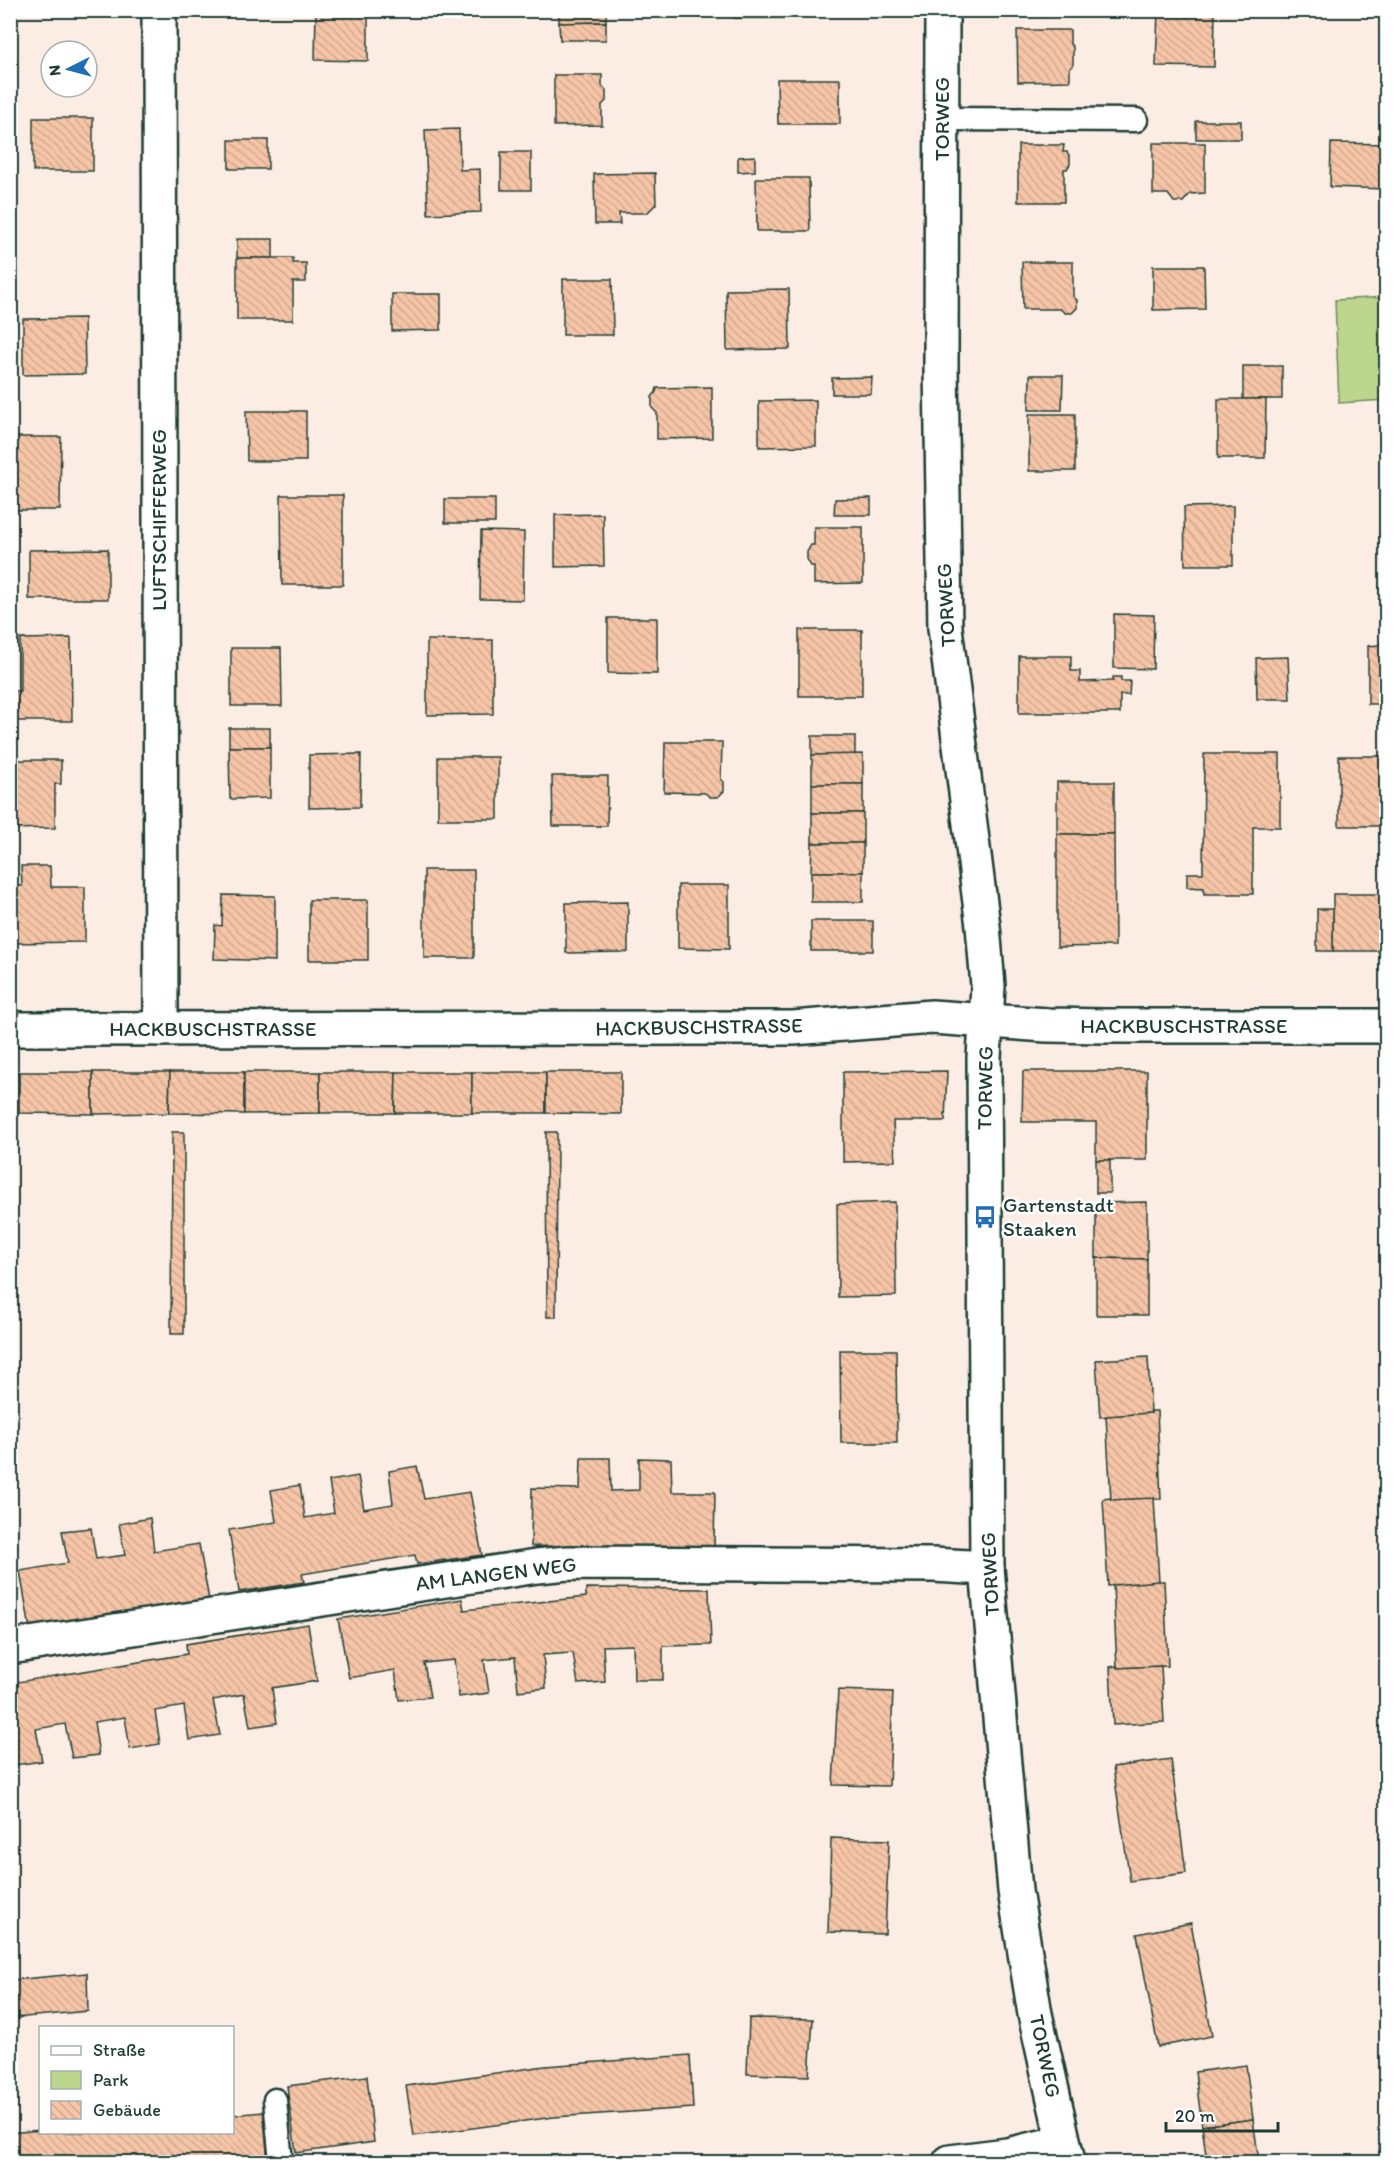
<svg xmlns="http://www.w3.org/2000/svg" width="1397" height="2173" font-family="Itim,sans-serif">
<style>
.park{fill:#bdd68d;stroke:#6e8a60;stroke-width:1.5}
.building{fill:url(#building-back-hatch);stroke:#1f3d34;stroke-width:1.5}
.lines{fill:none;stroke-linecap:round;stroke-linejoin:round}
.lane-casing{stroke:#1f3d34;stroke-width:27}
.street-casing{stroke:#1f3d34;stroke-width:38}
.lane{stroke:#fff;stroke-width:22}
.street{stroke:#fff;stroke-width:33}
.labels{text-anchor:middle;stroke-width:5;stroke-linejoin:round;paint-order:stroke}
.street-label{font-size:21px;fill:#1f3d34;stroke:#fff}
.poi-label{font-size:21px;fill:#1f3d34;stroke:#fff;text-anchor:start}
</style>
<defs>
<pattern id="building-back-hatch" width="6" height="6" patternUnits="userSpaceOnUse" patternTransform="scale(1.5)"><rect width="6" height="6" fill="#f6c4a6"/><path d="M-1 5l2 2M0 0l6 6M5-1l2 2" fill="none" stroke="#d2a990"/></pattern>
</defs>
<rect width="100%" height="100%" fill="#fcede4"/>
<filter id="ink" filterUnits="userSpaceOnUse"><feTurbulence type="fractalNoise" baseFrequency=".0167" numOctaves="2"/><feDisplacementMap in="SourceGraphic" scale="12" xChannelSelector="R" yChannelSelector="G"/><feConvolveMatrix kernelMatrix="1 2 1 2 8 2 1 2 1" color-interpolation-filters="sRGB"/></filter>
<g filter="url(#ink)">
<path class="park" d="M1386 297V400L1339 403 1335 300Z"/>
<g class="building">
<path d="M316 10H368V61L315 60Z"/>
<path d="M559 10H606V22L559 23Z"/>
<rect x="734" y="10" width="51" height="8"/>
<path d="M1158 10H1215L1214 67 1156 66Z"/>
<path d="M606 22V40H560L559 23Z"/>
<path d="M1017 30H1070V44L1073 47V65L1070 68V81L1018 82Z"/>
<path d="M554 75H602V86L606 90V101L602 105V125L554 126Z"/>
<path d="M777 79H840V124H778Z"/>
<rect x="33" y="118" width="60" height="53"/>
<rect x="1196" y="121" width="45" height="18"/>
<path d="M459 129 460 170 480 169 481 212 428 214 425 130Z"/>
<rect x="229" y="140" width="39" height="29"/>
<path d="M1153 143H1205V193L1190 194 1183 202H1174L1168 194H1153Z"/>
<path d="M1331 143 1386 144V189L1330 187Z"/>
<path d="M1018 145H1064L1063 152H1067L1070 157V164L1067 169H1064V202H1018Z"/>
<rect x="501" y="152" width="30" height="38"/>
<path d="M755 156V171L738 172V157Z"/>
<path d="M655 173 656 204 647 213H619L620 224H595L594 174Z"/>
<path d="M756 178H809L810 231H757Z"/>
<rect x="237" y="239" width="36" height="19"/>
<path d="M237 258H293V263H306V282H293V320H237Z"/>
<path d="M1022 262H1073V296L1077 300V308L1072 313H1065L1060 309H1023Z"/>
<path d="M1153 266H1204L1205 309 1153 310Z"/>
<path d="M563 279H612L613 335H563Z"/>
<path d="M789 289 790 349 727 350 726 290Z"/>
<path d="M392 294H441V330L392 331Z"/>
<path d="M84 318 85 374 23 375V319Z"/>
<rect x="1243" y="366" width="39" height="33"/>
<path d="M1030 375H1063L1062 410H1029Z"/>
<path d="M872 377 871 394H832V378Z"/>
<path d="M712 387V438L657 439V413L652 408V397L656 392 657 388Z"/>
<path d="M1218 399H1266L1265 458H1218Z"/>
<path d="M816 400V446L759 447V401Z"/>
<path d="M246 411H306V461H247Z"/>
<rect x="1029" y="414" width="46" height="57"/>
<path d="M10 437H61L60 510H10Z"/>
<path d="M281 495H343V585H282Z"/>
<path d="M871 498V515H834L835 499Z"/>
<rect x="445" y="499" width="50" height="24"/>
<path d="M1233 506V565H1185L1184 507Z"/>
<path d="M603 514 604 566 555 567V515Z"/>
<path d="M814 527H863V583L814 584V566H811L807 559V552L811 545H814Z"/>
<path d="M481 531 524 532 523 600 480 599Z"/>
<path d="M108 549V599H29V550Z"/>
<path d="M1114 614 1154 615 1153 669 1114 668Z"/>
<path d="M608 618H657V674L608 673Z"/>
<rect x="799" y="630" width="63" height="66"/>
<path d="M1385 637 1386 704H1368V646L1379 645Z"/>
<path d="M71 638 72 721H10V691H20V639Z"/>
<path d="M427 640H493V714L427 715Z"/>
<path d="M231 648H281L282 706H231Z"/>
<path d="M1019 656H1071V671H1080V682L1113 681V677H1121V681H1130L1129 695H1120V713H1019Z"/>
<path d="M1288 657 1290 699H1257L1256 658Z"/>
<rect x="229" y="728" width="41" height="19"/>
<rect x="812" y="736" width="43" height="19"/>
<path d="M665 742H722L721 780 724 782V791L718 797H710L705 793 664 792Z"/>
<path d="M229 747H270V798L230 799Z"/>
<path d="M361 754 360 807 309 808V755Z"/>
<path d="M863 754V784H812V755Z"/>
<path d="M1204 754H1280V827H1253V894H1204V888L1187 887V873H1203Z"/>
<rect x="1339" y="756" width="47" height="70"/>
<rect x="438" y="757" width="60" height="62"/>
<path d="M10 760H61V784H55V828L10 829Z"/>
<path d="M552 776H608L607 826H553Z"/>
<rect x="1057" y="782" width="57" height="52"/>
<rect x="812" y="784" width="51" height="29"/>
<rect x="812" y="813" width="51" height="30"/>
<path d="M1057 834H1114L1115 946 1057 947Z"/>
<path d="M812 843H863V872H811Z"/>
<path d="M21 866H50L51 887H85V942L10 943V886H22Z"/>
<rect x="424" y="870" width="50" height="88"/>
<rect x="811" y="872" width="52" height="30"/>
<path d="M678 885H729V949L678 948Z"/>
<rect x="1333" y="894" width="53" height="57"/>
<path d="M223 895 275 896V961L214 959 215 925 222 926Z"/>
<rect x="309" y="900" width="59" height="60"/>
<path d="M628 902V952L566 953V903Z"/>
<rect x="1317" y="909" width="16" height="42"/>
<rect x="811" y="921" width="62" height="30"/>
<path d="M947 1071 945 1121H893L895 1161 843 1162V1072Z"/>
<path d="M1023 1071H1147V1160H1096V1122H1022Z"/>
<rect x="10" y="1072" width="9" height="41"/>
<path d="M19 1072H93V1114L19 1113Z"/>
<path d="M93 1072H170L169 1113 93 1114Z"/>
<path d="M170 1072H244V1114L169 1113Z"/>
<path d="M244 1072H320V1113L244 1114Z"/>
<path d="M320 1072H396L395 1113H320Z"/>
<path d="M396 1072H472V1113H395Z"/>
<rect x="472" y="1072" width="74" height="41"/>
<path d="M546 1072H621V1114L546 1113Z"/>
<path d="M172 1132H184V1334H171Z"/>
<path d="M546 1132H557L556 1317H547Z"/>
<rect x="1096" y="1160" width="14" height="33"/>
<path d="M895 1202 896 1296 838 1297 837 1204Z"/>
<path d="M1147 1202V1259L1096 1258V1203Z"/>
<path d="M1096 1258 1147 1259V1315H1096Z"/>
<path d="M840 1350H896L897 1443H841Z"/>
<path d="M1148 1357 1151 1413 1100 1417 1096 1360Z"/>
<path d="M1151 1411H1157L1161 1499 1111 1500 1106 1416 1151 1413Z"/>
<path d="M581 1458H610L611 1491 639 1490V1458L671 1459 672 1492H715L714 1549 531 1546 532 1488 580 1489Z"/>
<path d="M417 1466 424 1499 470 1492 482 1555 417 1564 415 1555 302 1574 304 1582 239 1592 229 1530 276 1522 271 1490 300 1485 305 1518 334 1513 329 1481 358 1476 364 1509 393 1504 389 1471Z"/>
<path d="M1110 1498 1111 1500 1154 1498 1159 1582 1108 1586 1103 1499Z"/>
<path d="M150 1518 154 1551 199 1544 209 1600 30 1629 20 1571 68 1563 62 1531 91 1528 96 1559 125 1555 119 1524Z"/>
<path d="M1159 1581H1164L1168 1666 1117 1668 1113 1585Z"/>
<path d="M586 1588 709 1589 711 1645 663 1646V1680H634L633 1645 603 1646 605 1682 578 1684 573 1653 543 1655 546 1688 518 1691 515 1657 484 1660 489 1693 459 1697 454 1660 424 1663 430 1697 399 1700 395 1670 349 1678 338 1619 462 1599 464 1610 586 1597Z"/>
<path d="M308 1624 317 1681 272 1688 277 1723 250 1727 244 1694 213 1700 220 1735 189 1740 184 1706 155 1711 160 1744 130 1749 125 1717 94 1722 99 1755 72 1758 65 1724 36 1729 42 1761 14 1765 10 1747V1671L15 1670 18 1682 187 1654 186 1644Z"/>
<path d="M1117 1666V1668L1161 1666 1164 1722 1113 1725 1110 1667Z"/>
<path d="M838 1690 893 1692 889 1786 833 1785Z"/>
<path d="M1171 1759 1186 1873 1130 1881 1113 1767Z"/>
<path d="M831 1838 889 1840 885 1934 828 1932Z"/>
<path d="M1191 1923 1212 2036 1158 2047 1137 1934Z"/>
<path d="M87 1973 88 2011 15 2018 12 1980Z"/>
<path d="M749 2018 813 2019 809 2076 747 2074Z"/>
<path d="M690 2055 693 2108 554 2117 414 2136 406 2086 545 2066Z"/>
<path d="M1246 2065 1253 2119 1202 2126 1195 2072Z"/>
<path d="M367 2076 374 2142 296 2153 287 2086Z"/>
<path d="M264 2112 268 2162H10V2133L40 2130V2132H232V2115Z"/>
<path d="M1253 2119 1259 2162H1207L1202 2126Z"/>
</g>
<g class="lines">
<g class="lane-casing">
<g id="lane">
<path d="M941 119 1136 120"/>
<path d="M275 2100 281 2162"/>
</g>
</g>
<g class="street-casing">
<g id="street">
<path d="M159 10 161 1029"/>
<path d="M942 10 941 366 945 628 983 926 988 986 984 1058 987 1568 1015 1891 1035 2014 1068 2162"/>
<path d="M10 1029 793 1028 932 1017 1047 1025 1106 1026H1386"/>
<path d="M10 1647 537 1566 568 1563 933 1565 987 1568"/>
<path d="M950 2162 1007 2155 1063 2142"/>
</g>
</g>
<use href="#lane" class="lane"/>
<use href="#street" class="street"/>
</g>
</g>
<defs>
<g id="bus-bare" transform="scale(1.8)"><path d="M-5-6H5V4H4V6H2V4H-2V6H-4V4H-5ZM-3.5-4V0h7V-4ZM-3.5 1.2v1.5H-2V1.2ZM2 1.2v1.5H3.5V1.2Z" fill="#1f6fb2" stroke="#fff" stroke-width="2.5" paint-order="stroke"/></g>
</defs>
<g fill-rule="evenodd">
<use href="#bus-bare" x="985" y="1217"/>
</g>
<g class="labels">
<g class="street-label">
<text transform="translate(942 119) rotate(-90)" y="7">TORWEG</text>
<text transform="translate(159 520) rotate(-90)" y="7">LUFTSCHIFFERWEG</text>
<text transform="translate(946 605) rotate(-93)" y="7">TORWEG</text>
<text x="1184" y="1033">HACKBUSCHSTRASSE</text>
<text transform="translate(699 1027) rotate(-1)" y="7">HACKBUSCHSTRASSE</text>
<text x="213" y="1036">HACKBUSCHSTRASSE</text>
<text transform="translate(985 1088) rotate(-89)" y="7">TORWEG</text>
<text transform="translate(496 1574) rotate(-7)" y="7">AM LANGEN WEG</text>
<text transform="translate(990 1574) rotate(-93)" y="7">TORWEG</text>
<text transform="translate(1045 2056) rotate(78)" y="7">TORWEG</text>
</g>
<g class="poi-label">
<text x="1003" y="1212">Gartenstadt<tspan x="1003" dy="24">Staaken</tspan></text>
</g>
</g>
<rect width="1397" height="2173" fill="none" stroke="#fff" stroke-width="36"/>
<rect x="18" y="18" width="1361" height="2137" fill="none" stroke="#1f3d34" stroke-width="2" filter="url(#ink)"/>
<rect x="39" y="2026" width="195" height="108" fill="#ffffff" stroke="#a5b1ae" stroke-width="1.5"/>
<rect x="51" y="2046" width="30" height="9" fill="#ffffff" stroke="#a5b1ae" stroke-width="1.5"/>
<text x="93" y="2056" font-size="18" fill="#1f3d34">Straße</text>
<rect x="51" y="2071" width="30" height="18" fill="#bdd68d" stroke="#a5b1ae" stroke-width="1.5"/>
<text x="93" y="2086" font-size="18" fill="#1f3d34">Park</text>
<rect x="51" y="2101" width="30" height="18" fill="url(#building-back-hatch)" stroke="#a5b1ae" stroke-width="1.5"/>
<text x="93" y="2116" font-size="18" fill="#1f3d34">Gebäude</text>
<g transform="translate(69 69) rotate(264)"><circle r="28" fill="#ffffff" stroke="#a5b1ae" stroke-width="1.5"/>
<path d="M0-4.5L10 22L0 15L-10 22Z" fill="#1f6fb2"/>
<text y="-9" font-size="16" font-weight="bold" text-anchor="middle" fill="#1f3d34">N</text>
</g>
<path d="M1166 2122v9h112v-9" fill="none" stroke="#1f3d34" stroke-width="3"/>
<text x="1175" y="2122" font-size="18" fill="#1f3d34" stroke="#ffffff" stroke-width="4.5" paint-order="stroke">20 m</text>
</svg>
